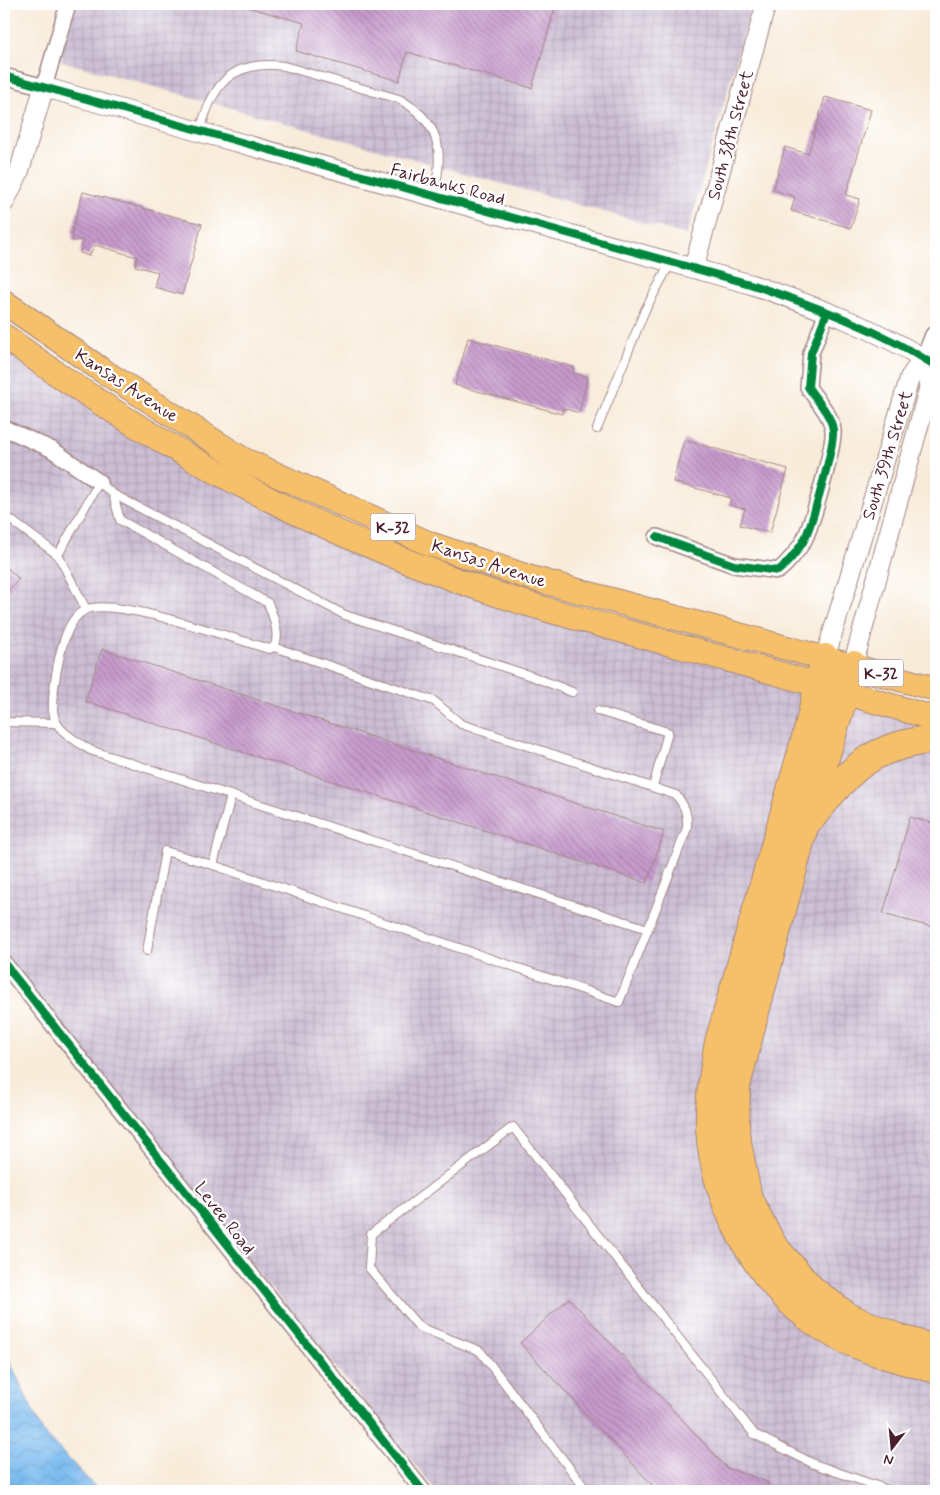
<svg xmlns="http://www.w3.org/2000/svg" width="940" height="1495" font-family="Mynerve,sans-serif">
<style>
.industrial{fill:url(#industrial-grid)}
.water{fill:url(#water-waves);stroke:#626d8d}
.building{fill:url(#building-back-hatch)}
.lines{fill:none;stroke-linecap:round;stroke-linejoin:round}
.service-casing{stroke:#a18582;stroke-width:10}
.minor-casing{stroke:#a18582;stroke-width:18}
.tertiary-casing{stroke:#a18582;stroke-width:21}
.primary-casing{stroke:#a18582;stroke-width:26}
.motorway-casing{stroke:#a18582;stroke-width:30}
.service{stroke:#fff;stroke-width:8}
.minor{stroke:#fff;stroke-width:15}
.tertiary{stroke:#fff;stroke-width:19}
.primary{stroke:#f6c06b;stroke-width:24}
.motorway{stroke:#f6c06b;stroke-width:28}
.cycleway-casing{stroke:#fff;stroke-width:11}
.cycleway{stroke:#00873e;stroke-width:8}
.labels{text-anchor:middle;stroke-width:4.5;stroke-linejoin:round;paint-order:stroke}
.shield{fill:#fff;stroke:#80626b;stroke-width:1}
.shield-label{font-size:16px;font-weight:bold;fill:#4a1f2b}
.street-label{font-size:18px;fill:#4a1f2b;stroke:#fff}
</style>
<defs>
<pattern id="industrial-grid" width="8" height="8" patternUnits="userSpaceOnUse" patternTransform="scale(1.25)"><rect width="8" height="8" fill="#ccbed4"/><path d="M0 4h8M4 0v8" fill="none" stroke="#b1a3b6"/></pattern>
<pattern id="water-waves" width="16" height="10" patternUnits="userSpaceOnUse" patternTransform="scale(1.25)"><rect width="16" height="10" fill="#7bbbef"/><path d="M0 5q4-4 8 0t8 0" fill="none" stroke="#6ca0cd"/></pattern>
<pattern id="building-back-hatch" width="6" height="6" patternUnits="userSpaceOnUse" patternTransform="scale(1.25)"><rect width="6" height="6" fill="#c79bcd"/><path d="M-1 5l2 2M0 0l6 6M5-1l2 2" fill="none" stroke="#a47ea7"/></pattern>
</defs>
<rect width="100%" height="100%" fill="#fff"/>
<filter id="ink" filterUnits="userSpaceOnUse"><feTurbulence type="fractalNoise" baseFrequency=".02" numOctaves="2"/><feDisplacementMap in="SourceGraphic" scale="10" xChannelSelector="R" yChannelSelector="G"/><feConvolveMatrix kernelMatrix="1 2 1 2 8 2 1 2 1" color-interpolation-filters="sRGB"/></filter>
<filter id="wash" filterUnits="userSpaceOnUse"><feTurbulence type="fractalNoise" baseFrequency=".0096" numOctaves="4" result="noise"/><feDisplacementMap in="SourceGraphic" scale="20" xChannelSelector="R" yChannelSelector="G"/><feGaussianBlur stdDeviation="1.12" result="paint"/><feColorMatrix in="noise" values="0 0 0 0 0 0 0 0 0 0 0 0 0 0 0 0 0 1.4 0 .05"/><feComposite in="paint" operator="in"/></filter>
<g filter="url(#wash)">
<rect width="100%" height="100%" fill="#f8ebd9"/>
<g class="industrial">
<path d="M62 4H752L687 235 47 57Z"/>
<path d="M4 336 55 374 366 543 936 720V1491H436L4 959Z"/>
</g>
<path class="water" d="M4 1349 42 1431 99 1491H4Z"/>
<g id="blocks">
<g class="building">
<path d="M248 4H556L532 88 407 52 399 81 296 51 304 23 247 7Z"/>
<path d="M825 97 871 110 846 195 860 199 851 228 791 211 795 197 773 190 785 147 808 154Z"/>
<path d="M83 192 202 224 182 295 154 287 158 272 135 266 137 257 95 245 89 256 80 253 83 240 73 241 72 232Z"/>
<path d="M468 338 574 367 573 373 588 377 579 413 563 408 562 414 455 385Z"/>
<path d="M684 440 788 469 770 533 740 525 745 509 729 505 731 498 673 482Z"/>
<path d="M4 565 19 579 4 595Z"/>
<path d="M102 649 664 832 647 883 85 701Z"/>
<path d="M910 817 936 824V928L883 914Z"/>
<path d="M569 1298 727 1468 768 1482 765 1491H658L520 1343Z"/>
</g>
</g>
</g>
<g filter="url(#ink)">
<use href="#blocks" fill-opacity="0" stroke="#a18582" stroke-width="1"/>
<g class="lines">
<g class="service-casing">
<g id="service">
<path d="M200 131C213 83 231 60 284 66L399 99C441 122 445 153 433 196"/>
<path d="M597 429 645 310 671 262"/>
<path d="M113 494 345 615 534 677 572 692"/>
<path d="M4 515 58 555 86 609"/>
<path d="M58 555 99 482 113 494 120 520 268 603C273 615 281 635 274 647L269 649C234 639 114 596 85 610 65 619 58 661 55 681 49 724 54 727 90 750L648 929 687 828C688 814 685 806 676 795L461 724 434 701 274 647"/>
<path d="M598 711 668 732 653 787"/>
<path d="M4 722 55 723"/>
<path d="M231 796 213 865 619 1002 648 929"/>
<path d="M147 951 165 851 213 865"/>
<path d="M587 1491 480 1351 419 1327 369 1268 371 1234 513 1127 754 1434 814 1464 891 1491"/>
</g>
</g>
<g class="minor-casing">
<g id="minor">
<path d="M4 76 44 87 68 4"/>
<path d="M924 358 933 335H936"/>
<path d="M4 428 51 449 99 482"/>
<path d="M657 537 734 565 778 571C788 563 796 553 803 542 811 529 835 444 833 430 831 414 816 400 808 387L811 353 827 312"/>
<path d="M4 963 423 1491"/>
</g>
</g>
<g class="tertiary-casing">
<g id="tertiary">
<path d="M4 203 19 172 44 87 200 132 750 284C814 306 879 329 936 366"/>
<path d="M694 267 766 4"/>
<path d="M825 658 910 377 924 358"/>
<path d="M853 665 929 388 924 358"/>
</g>
</g>
<g class="primary-casing">
<g id="primary">
<path d="M4 302 103 371 242 459 430 544 531 578 936 689"/>
<path d="M4 336C142 438 294 521 456 580 526 606 599 624 671 644 760 668 848 693 936 719"/>
</g>
</g>
<g class="motorway-casing">
<g id="motorway">
<path d="M825 658 809 727 719 1042C714 1070 709 1099 710 1128 715 1209 764 1295 836 1335 867 1351 903 1360 936 1369"/>
<path d="M853 665 804 827 752 1023 736 1086 735 1132 748 1199 773 1246 813 1291 848 1317 900 1339 936 1349"/>
<path d="M811 818C852 768 869 746 936 739"/>
</g>
</g>
<use href="#service" class="service"/>
<use href="#minor" class="minor"/>
<use href="#tertiary" class="tertiary"/>
<use href="#primary" class="primary"/>
<use href="#motorway" class="motorway"/>
<g class="cycleway-casing">
<g id="cycleway">
<path d="M4 76 750 284C814 306 879 329 936 366"/>
<path d="M657 537 734 565 778 571C788 563 796 553 803 542 811 529 835 444 833 430 831 414 816 400 808 387L811 353 827 312"/>
<path d="M4 963 423 1491"/>
</g>
</g>
<use href="#cycleway" class="cycleway"/>
</g>
</g>
<g class="labels">
<g class="shield">
<rect x="370.5" y="513.5" width="45" height="27" rx="4"/>
<rect x="858.5" y="659.5" width="45" height="27" rx="4"/>
</g>
<g class="shield-label">
<text x="393" y="533">K-32</text>
<text x="881" y="679">K-32</text>
</g>
<g class="street-label">
<text transform="translate(730 135) rotate(-75)" y="6">South 38th Street</text>
<text transform="translate(448 184) rotate(15)" y="6">Fairbanks Road</text>
<text transform="translate(127 385) rotate(33)" y="6">Kansas Avenue</text>
<text transform="translate(887 455) rotate(-73)" y="6">South 39th Street</text>
<text transform="translate(489 563) rotate(18)" y="6">Kansas Avenue</text>
<text transform="translate(225 1218) rotate(52)" y="6">Levee Road</text>
</g>
</g>
<rect width="940" height="1495" fill="none" stroke="#fff" stroke-width="20"/>
<g transform="translate(892 1448) rotate(196)" stroke="#ffffff" stroke-width="4" paint-order="stroke">
<path d="M0-4L9 19L0 12L-9 19Z" fill="#4a1f2b"/>
<text y="-8" font-size="14" font-weight="bold" text-anchor="middle" fill="#4a1f2b">N</text>
</g>
</svg>
